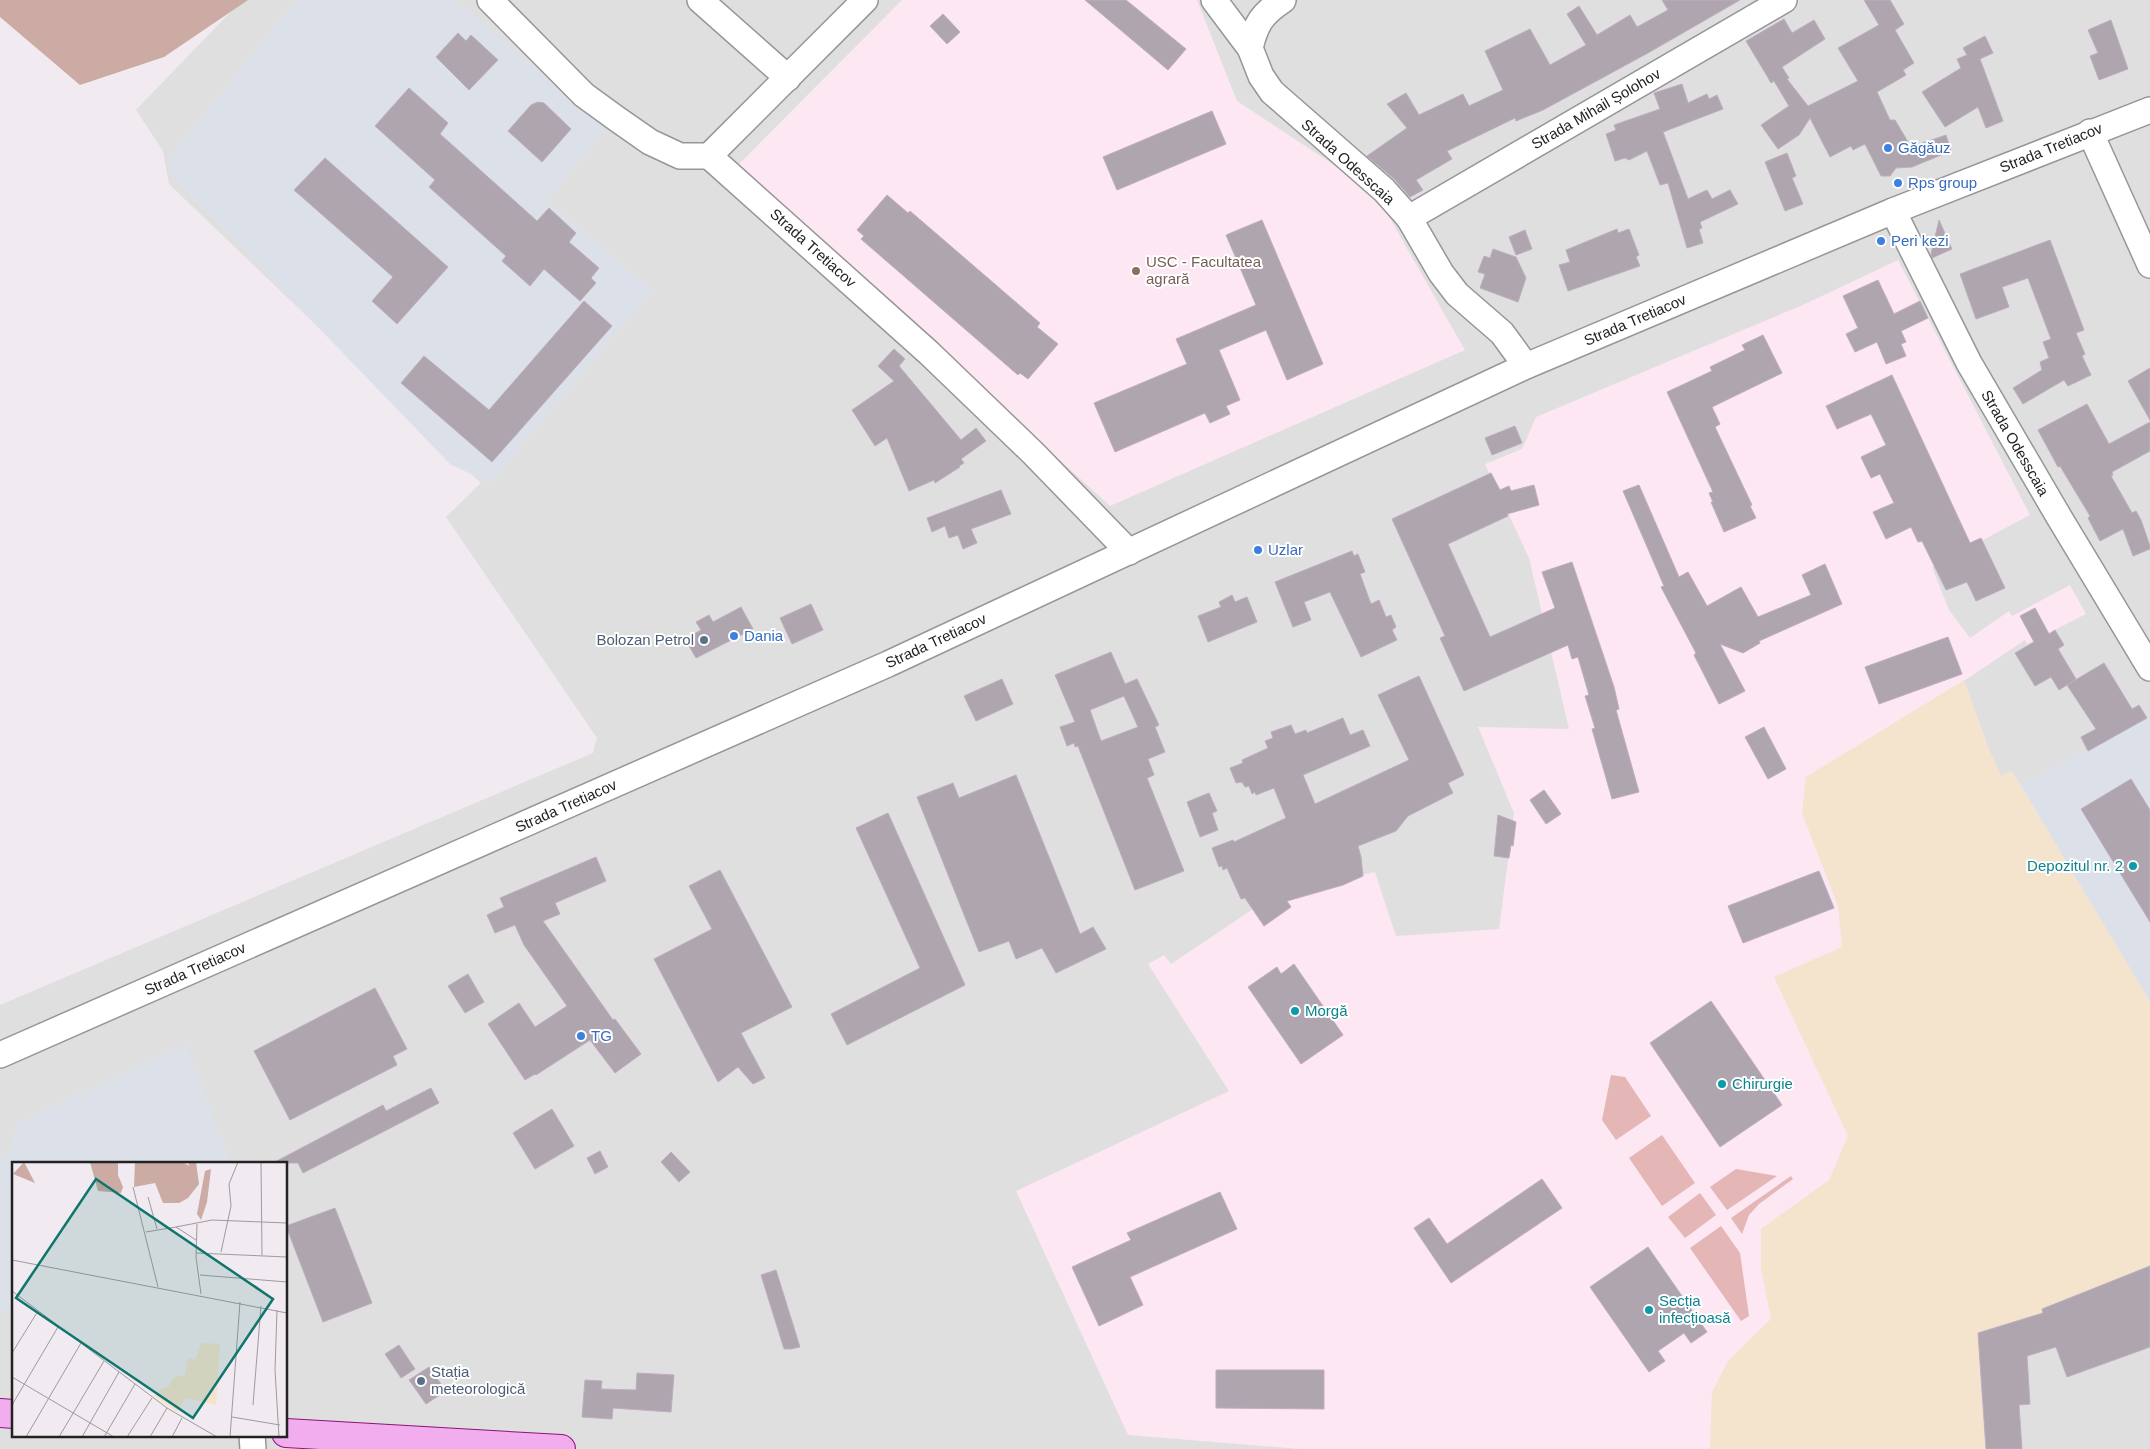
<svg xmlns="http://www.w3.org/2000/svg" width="2150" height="1449" font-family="Arial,sans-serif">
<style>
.residential{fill:#dfdfdf;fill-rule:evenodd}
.industrial{fill:#dce0e9}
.education{fill:#fce7f2}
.grass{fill:#e4b6b6}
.forest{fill:#cbaba3}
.park{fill:#f4e3cd}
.building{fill:#aea5af;stroke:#bfadc1;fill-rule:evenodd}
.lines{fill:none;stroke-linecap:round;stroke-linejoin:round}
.minor-casing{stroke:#969696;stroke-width:28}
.major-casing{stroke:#8d127a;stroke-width:30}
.minor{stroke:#fff;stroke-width:25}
.major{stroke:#f2adee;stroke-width:28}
.shop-dot{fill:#3f7fe0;stroke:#fff;stroke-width:2}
.education-dot{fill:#8d6e63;stroke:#fff;stroke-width:2}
.service-dot{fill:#5c6f8a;stroke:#fff;stroke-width:2}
.culture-dot{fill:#0f9aa8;stroke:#fff;stroke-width:2}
.labels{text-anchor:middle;stroke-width:4;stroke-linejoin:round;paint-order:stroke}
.street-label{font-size:15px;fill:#222;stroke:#fff}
.shop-label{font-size:15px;fill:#366cbe;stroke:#fff;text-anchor:start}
.education-label{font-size:15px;fill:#785e54;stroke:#fff;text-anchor:start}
.service-label{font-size:15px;fill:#4e5e75;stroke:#fff;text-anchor:end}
.culture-label{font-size:15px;fill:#0d838f;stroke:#fff;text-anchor:start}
.inset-road{fill:none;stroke:#9e9a9e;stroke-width:1}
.view{fill:#0f766e;fill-opacity:0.15;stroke:#0f766e;stroke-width:2.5}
.inset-edge{fill:none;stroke:#222;stroke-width:2.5}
</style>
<rect width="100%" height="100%" fill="#f1eaf0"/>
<path class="residential" d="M242 0H2150V1449H0V1005L593 753 597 738 446 517 481 483 169 184 163 151 136 110ZM14 1163H286V1435H14Z"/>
<g class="industrial">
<path d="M302 0H455L607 128 546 201 653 290 490 483 450 464 177 181 167 161 292 5Z"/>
<path d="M2147 718 2150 723V1002L2050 837 2021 785Z"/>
<path d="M186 1045 231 1163H14V1314L0 1310V1157L8 1153 18 1123Z"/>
</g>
<g class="education">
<path d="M902 0H1197L1237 101 1375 192 1465 350 1110 506 737 166Z"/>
<path d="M1898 260 2030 515 1932 567 1949 610 1970 638 2009 611 2012 616 2070 585 2086 614 2027 644 2025 640 1964 681 1989 750 2001 776 2012 771 2150 1002 2042 1309 2043 1313 1978 1333 1986 1449H1300L1128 1435 1016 1191 1229 1091 1148 964 1164 955 1171 964 1280 891 1375 872 1396 936 1499 929 1514 813 1478 727 1569 729 1529 558 1485 464 1522 449 1536 417 1805 304Z"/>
</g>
<g class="grass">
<path d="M1611 1075 1625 1077 1651 1116 1616 1140 1602 1120Z"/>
<path d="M1662 1135 1695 1183 1662 1206 1629 1158Z"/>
<path d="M1736 1169 1777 1176 1727 1210 1710 1187Z"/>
<path d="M1791 1176 1793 1179 1759 1204 1749 1215 1742 1234 1731 1218Z"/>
<path d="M1700 1193 1716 1215 1685 1238 1668 1217Z"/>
<path d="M1721 1226 1740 1253 1749 1316 1741 1321 1690 1248Z"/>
</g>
<path class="forest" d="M0 0H248L164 57 80 85 0 17Z"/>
<path class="park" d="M1964 680 1989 750 2001 776 2012 771 2150 1002V1266L2042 1309 2043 1313 1978 1333 1986 1449H1710L1712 1392 1728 1361 1771 1319 1761 1268V1229L1829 1180 1848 1136 1774 977 1842 947 1838 906 1802 813 1806 777Z"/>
<g class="building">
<path d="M1085 0H1126L1186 49 1168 70Z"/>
<path d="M1662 0H1740L1648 53 1543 110 1516 121 1515 118 1447 151 1452 159 1416 180 1423 190 1410 197 1394 179 1367 156 1407 128 1387 104 1406 93 1419 115 1463 94 1469 106 1503 90 1485 51 1530 29 1550 65 1586 45 1567 14 1579 6 1597 35 1630 15 1637 27 1668 10Z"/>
<path d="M1864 0H1890L1904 24 1895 30 1914 63 1903 70 1906 75 1877 92 1890 120H1895L1911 147 1946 135 1951 151 1912 167 1896 168 1890 176H1881L1865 144 1853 150 1851 146 1830 157 1810 118 1799 135 1778 149 1761 125 1789 106 1774 81 1771 83 1767 76 1746 41 1784 19 1792 33 1814 20 1825 39 1782 67 1789 78 1787 79 1808 106 1858 81 1838 48 1879 25Z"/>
<path d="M943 14 960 32 947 44 930 26Z"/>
<path d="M2111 20 2128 69 2099 80 2090 56 2098 53 2088 30Z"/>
<path d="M458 33 466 41 471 35 498 60 469 90 436 57Z"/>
<path d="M1985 36 1993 53 1980 59 2003 121 1986 128 1978 107 1945 127 1922 92 1961 68 1957 59 1967 55 1963 48Z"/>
<path d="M1682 84 1688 103 1707 94 1709 99 1717 95 1723 109 1663 132 1688 199 1707 190 1712 199 1730 190 1738 204 1700 222 1702 228 1699 229 1703 243 1687 248 1668 183 1660 185 1647 151 1629 160 1625 158 1615 161 1606 134 1616 130 1614 125 1660 109 1654 93Z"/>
<path d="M409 88 448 123 440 134 537 221 549 208 576 233 569 242 599 268 591 278 596 283 580 301 544 269 530 286 502 261 506 256 429 187 435 180 375 126Z"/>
<path d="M538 102 544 103 571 129 542 162 508 131 531 105Z"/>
<path d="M1212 111 1226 144 1117 190 1103 157Z"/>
<path d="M1787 153 1796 176 1792 178 1803 204 1785 211 1765 162Z"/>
<path d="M325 158 448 267 397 324 372 301 393 277 294 190Z"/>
<path d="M887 195 908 213 910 211 1040 323 1037 327 1058 344 1028 379 1020 373 1018 375 861 239 864 236 857 230Z"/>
<path d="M1262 220 1323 364 1287 380 1266 330 1219 350 1240 400 1226 406 1230 414 1210 423 1205 413 1115 452 1094 403 1187 364 1176 339 1256 305 1226 235Z"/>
<path d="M1939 220 1952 249 1932 258 1931 254Z"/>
<path d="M1617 229 1618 233 1629 229 1639 255 1636 257 1640 266 1568 291 1559 265 1570 262 1566 250Z"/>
<path d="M1525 230 1532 249 1516 255 1509 237Z"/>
<path d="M2050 240 2084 330 2076 333 2085 354 2082 356 2091 375 2068 386 2064 380 2023 404 2013 388 2042 370 2040 362 2049 358 2043 342 2051 339 2028 278 2002 287 2009 307 1976 319 1960 274Z"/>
<path d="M1493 249 1516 257 1526 278 1518 302 1480 288 1485 274 1478 272 1484 256 1490 258Z"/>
<path d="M1878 280 1894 314 1920 301 1928 318 1901 331 1906 342 1901 344 1906 356 1886 364 1877 342 1855 352 1846 334 1858 328 1843 296Z"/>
<path d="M584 301 612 326 492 462 401 383 424 356 489 410Z"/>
<path d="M1763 335 1782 373 1712 407 1720 424 1715 427 1752 505 1750 506 1756 518 1724 532 1711 502H1713L1709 493 1713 492 1667 392 1712 371 1710 367 1745 350 1742 345Z"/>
<path d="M894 349 905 359 899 366 961 440 976 428 986 441 961 459 964 463 959 466 960 467 935 483 934 480 909 491 887 438 875 446 852 410 894 381 878 366Z"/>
<path d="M2150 368V420L2128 381Z"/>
<path d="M1892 375 1970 543 1981 538 2005 588 1976 601 1967 582 1946 590 1922 541 1918 542 1911 527 1886 539 1873 512 1894 503 1880 474 1871 478 1861 457 1886 445 1871 414 1837 429 1826 406Z"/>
<path d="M2087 404 2109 444 2150 422V451L2112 472 2113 475 2111 476 2132 513 2136 511 2141 520 2150 546V549L2133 556 2123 529 2100 541 2088 518 2090 516 2060 466 2058 467 2038 430Z"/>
<path d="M1515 426 1522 443 1492 455 1485 438Z"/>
<path d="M1491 473 1500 490 1509 486 1511 491 1534 485 1539 505 1507 514 1508 516 1448 544 1490 637 1555 608 1542 572 1572 562 1614 687 1619 709 1616 710 1639 792 1612 799 1592 729 1595 728 1585 696 1589 695 1578 657 1572 659 1568 645 1464 691 1449 658 1440 638 1445 636 1392 519Z"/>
<path d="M1639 485 1679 577 1688 572 1707 606 1741 587 1758 617 1811 595 1802 575 1825 564 1842 604 1759 641 1760 643 1743 653 1720 644 1745 691 1719 704 1694 655 1696 653 1661 587 1664 586 1623 491Z"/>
<path d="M1001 490 1011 514 971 529 977 543 963 549 958 535 949 538 945 526 932 532 927 518Z"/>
<path d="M1352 551 1354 556 1358 554 1365 572 1360 574 1371 604 1379 600 1386 617 1391 615 1396 627 1392 630 1397 640 1361 657 1330 592 1304 602 1311 620 1293 627 1275 582Z"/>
<path d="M1232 595 1235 602 1247 597 1257 622 1208 642 1198 616 1221 607 1219 602Z"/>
<path d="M811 604 823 630 792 644 780 618Z"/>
<path d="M741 607 753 629 696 658 685 639 701 630 696 622 709 615 713 622Z"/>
<path d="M2035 608 2049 634 2055 630 2064 645 2058 649 2076 679 2059 690 2051 677 2035 686 2015 653 2034 642 2020 616Z"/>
<path d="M1948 637 1962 674 1879 704 1865 667Z"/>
<path d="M1111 652 1125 684 1137 679 1159 725 1155 727 1165 752 1148 759 1154 775 1147 778 1184 871 1135 890 1078 746 1075 747 1074 743 1067 746 1060 727 1075 722 1055 675ZM1124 696 1138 727 1101 741 1090 710Z"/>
<path d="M2104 663 2132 709 2139 705 2147 718 2088 751 2081 737 2096 729 2067 685Z"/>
<path d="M1419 676 1464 775 1448 783 1453 793 1408 816 1396 831 1358 846 1361 857 1363 876 1343 885 1287 901 1291 907 1264 926 1245 898 1241 899 1227 868 1223 870 1222 866 1219 867 1212 848 1233 840 1234 842 1286 818 1274 788 1256 795 1255 792 1252 794 1249 786 1245 787 1242 782 1236 783 1230 768 1243 763 1242 760 1268 748 1265 741 1273 738 1271 732 1291 725 1295 734 1306 730 1307 733 1343 718 1350 735 1363 730 1370 746 1303 775 1315 804 1409 760 1378 695Z"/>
<path d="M1002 679 1013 704 976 721 964 696Z"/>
<path d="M1764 727 1786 769 1768 779 1745 737Z"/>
<path d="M1016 775 1080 934 1093 927 1106 949 1056 973 1042 948 1016 959 1009 941 979 952 917 797 953 783 959 798Z"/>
<path d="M2131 779 2150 810V922L2081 809Z"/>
<path d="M1544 790 1561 814 1546 824 1530 800Z"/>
<path d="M1209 793 1217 811 1212 813 1218 830 1200 837 1187 802Z"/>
<path d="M888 813 965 985 847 1045 831 1014 920 968 856 828Z"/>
<path d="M1498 815 1516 822 1513 846 1511 845 1509 858 1494 856Z"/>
<path d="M596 857 606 881 555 903 560 914 543 921 613 1020 615 1019 641 1054 615 1073 590 1040 536 1075 535 1074 525 1080 488 1024 519 1003 535 1027 567 1006 524 945 515 925 495 933 487 915 504 907 500 898Z"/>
<path d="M720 870 792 1007 741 1033 765 1078 753 1084 738 1067 718 1082 654 959 712 929 689 886Z"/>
<path d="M1819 871 1834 908 1743 943 1728 906Z"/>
<path d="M1294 964 1343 1035 1301 1064 1248 987 1277 967 1281 974Z"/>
<path d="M468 974 484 1002 465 1013 448 986Z"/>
<path d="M375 988 407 1049 393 1056 397 1065 290 1120 254 1051Z"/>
<path d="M1711 1001 1782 1105 1720 1147 1650 1043Z"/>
<path d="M431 1088 439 1103 303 1173 298 1163H273L383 1105 386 1111Z"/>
<path d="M552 1109 574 1146 535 1169 513 1133Z"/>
<path d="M600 1151 608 1167 595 1174 587 1158Z"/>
<path d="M671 1152 690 1172 679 1182 661 1162Z"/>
<path d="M1542 1179 1562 1208 1451 1283 1414 1228 1429 1218 1447 1244Z"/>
<path d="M1220 1192 1237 1229 1130 1277 1143 1305 1099 1326 1072 1267 1131 1240 1127 1233Z"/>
<path d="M335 1208 372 1303 323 1322 286 1226Z"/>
<path d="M1648 1247 1707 1332 1691 1343 1684 1333 1658 1351 1665 1361 1649 1372 1590 1287Z"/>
<path d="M2150 1266V1347L2067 1377 2056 1347 2027 1356 2030 1404 2019 1405 2022 1449H1986L1978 1333 2043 1313 2042 1309Z"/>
<path d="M776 1270 800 1347 791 1349H784L761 1275Z"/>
<path d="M399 1345 415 1369 401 1378 385 1354Z"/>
<path d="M429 1367 446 1391 426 1404 409 1380Z"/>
<path d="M1216 1370H1324V1409L1216 1408Z"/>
<path d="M637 1373 674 1375 671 1412 613 1408 612 1419 582 1417 585 1380 602 1381 601 1389 636 1390Z"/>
</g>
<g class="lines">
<g class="minor-casing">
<g id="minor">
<path d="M490 0 584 95 617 119 650 142 680 156H709L865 0"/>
<path d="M700 0 788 78"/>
<path d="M1214 0 1250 48 1261 76 1272 92 1384 190 1409 218 1441 273 1457 294 1502 333 1526 366"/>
<path d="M1250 48C1256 23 1262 14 1283 0"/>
<path d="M2090 132 2150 265"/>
<path d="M709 156 929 353 1034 454 1129 552"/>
<path d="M1893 211 1969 363 2059 517 2150 668"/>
<path d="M1409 218 1784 0"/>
<path d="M0 1055 888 664 1526 366 1893 211 2150 110"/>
<path d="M252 1435 253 1449"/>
</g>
</g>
<g class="major-casing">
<g id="major">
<path d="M0 1413 14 1414"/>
<path d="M286 1433 561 1449"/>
</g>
</g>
<use href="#minor" class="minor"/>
<use href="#major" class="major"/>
</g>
<g class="shop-dot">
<circle cx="1888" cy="148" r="5"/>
<circle cx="1898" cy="183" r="5"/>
<circle cx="1881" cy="241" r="5"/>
<circle cx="1258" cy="550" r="5"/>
<circle cx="734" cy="636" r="5"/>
<circle cx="581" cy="1036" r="5"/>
</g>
<circle class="education-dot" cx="1136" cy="271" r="5"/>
<g class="service-dot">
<circle cx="704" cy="640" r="5"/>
<circle cx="421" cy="1381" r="5"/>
</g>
<g class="culture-dot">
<circle cx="2133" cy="866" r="5"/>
<circle cx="1295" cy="1011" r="5"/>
<circle cx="1722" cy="1084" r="5"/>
<circle cx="1649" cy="1310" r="5"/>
</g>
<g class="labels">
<g class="street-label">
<text transform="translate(1596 109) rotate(-30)" y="5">Strada Mihail Șolohov</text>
<text transform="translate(2051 148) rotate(-22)" y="5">Strada Tretiacov</text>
<text transform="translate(1348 162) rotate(42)" y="5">Strada Odesscaia</text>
<text transform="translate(813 248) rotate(42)" y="5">Strada Tretiacov</text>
<text transform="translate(1635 320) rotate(-23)" y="5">Strada Tretiacov</text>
<text transform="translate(2015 443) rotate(60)" y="5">Strada Odesscaia</text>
<text transform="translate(936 641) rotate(-25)" y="5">Strada Tretiacov</text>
<text transform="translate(566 806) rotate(-24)" y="5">Strada Tretiacov</text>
<text transform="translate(195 969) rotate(-24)" y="5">Strada Tretiacov</text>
</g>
<g class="shop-label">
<text x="1898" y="153">Găgăuz</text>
<text x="1908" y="188">Rps group</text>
<text x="1891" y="246">Peri kezi</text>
<text x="1268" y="555">Uzlar</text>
<text x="744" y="641">Dania</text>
<text x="591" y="1041">TG</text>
</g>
<g class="education-label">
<text x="1146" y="267">USC - Facultatea<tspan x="1146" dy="17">agrară</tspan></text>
</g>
<g class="service-label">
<text x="694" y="645">Bolozan Petrol</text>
<text x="431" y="1377" text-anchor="start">Stația<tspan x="431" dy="17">meteorologică</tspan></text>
</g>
<g class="culture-label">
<text x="2123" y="871" text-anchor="end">Depozitul nr. 2</text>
<text x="1305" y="1016">Morgă</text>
<text x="1732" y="1089">Chirurgie</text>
<text x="1659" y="1306">Secția<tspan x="1659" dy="17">infecțioasă</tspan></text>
</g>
</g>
<g transform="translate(12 1162)">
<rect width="275" height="275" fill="#f1eaf0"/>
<path d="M12 0 23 21 1 12ZM78 0H106V13L111 25 109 31 86 29ZM123 0H171L177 4 176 0H184L187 22 176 36 167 41H151L143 21 122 25ZM199 7 195 40 189 58 185 52 193 9Z" fill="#cbaba3"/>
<path d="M190 181 208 182 204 243 173 236 165 250 142 234 148 227 157 224 161 216 173 213 176 196 183 197Z" fill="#f4e3cd"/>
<path class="inset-road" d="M249 0 250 93M121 25 146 125M136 35 145 67M185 62 184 95 189 132M164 65 200 58 275 61M134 70 164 65 184 78M209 90 219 44 217 22 226 0M184 91 275 95M0 98 275 151M188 113 275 120M0 129 155 246 205 275M265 148 263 208 267 275M0 191 26 149M0 215 102 275M0 243 46 165M241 243 249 144M220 255 268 263M14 275 69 181M47 275 92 199M70 275 107 210M92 275 123 222M115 275 140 236M138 275 155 246M160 275 170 256M218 275 228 140"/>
<path class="view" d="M84 17 261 137 181 256 4 136Z"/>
<rect width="275" height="275" class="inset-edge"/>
</g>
</svg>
